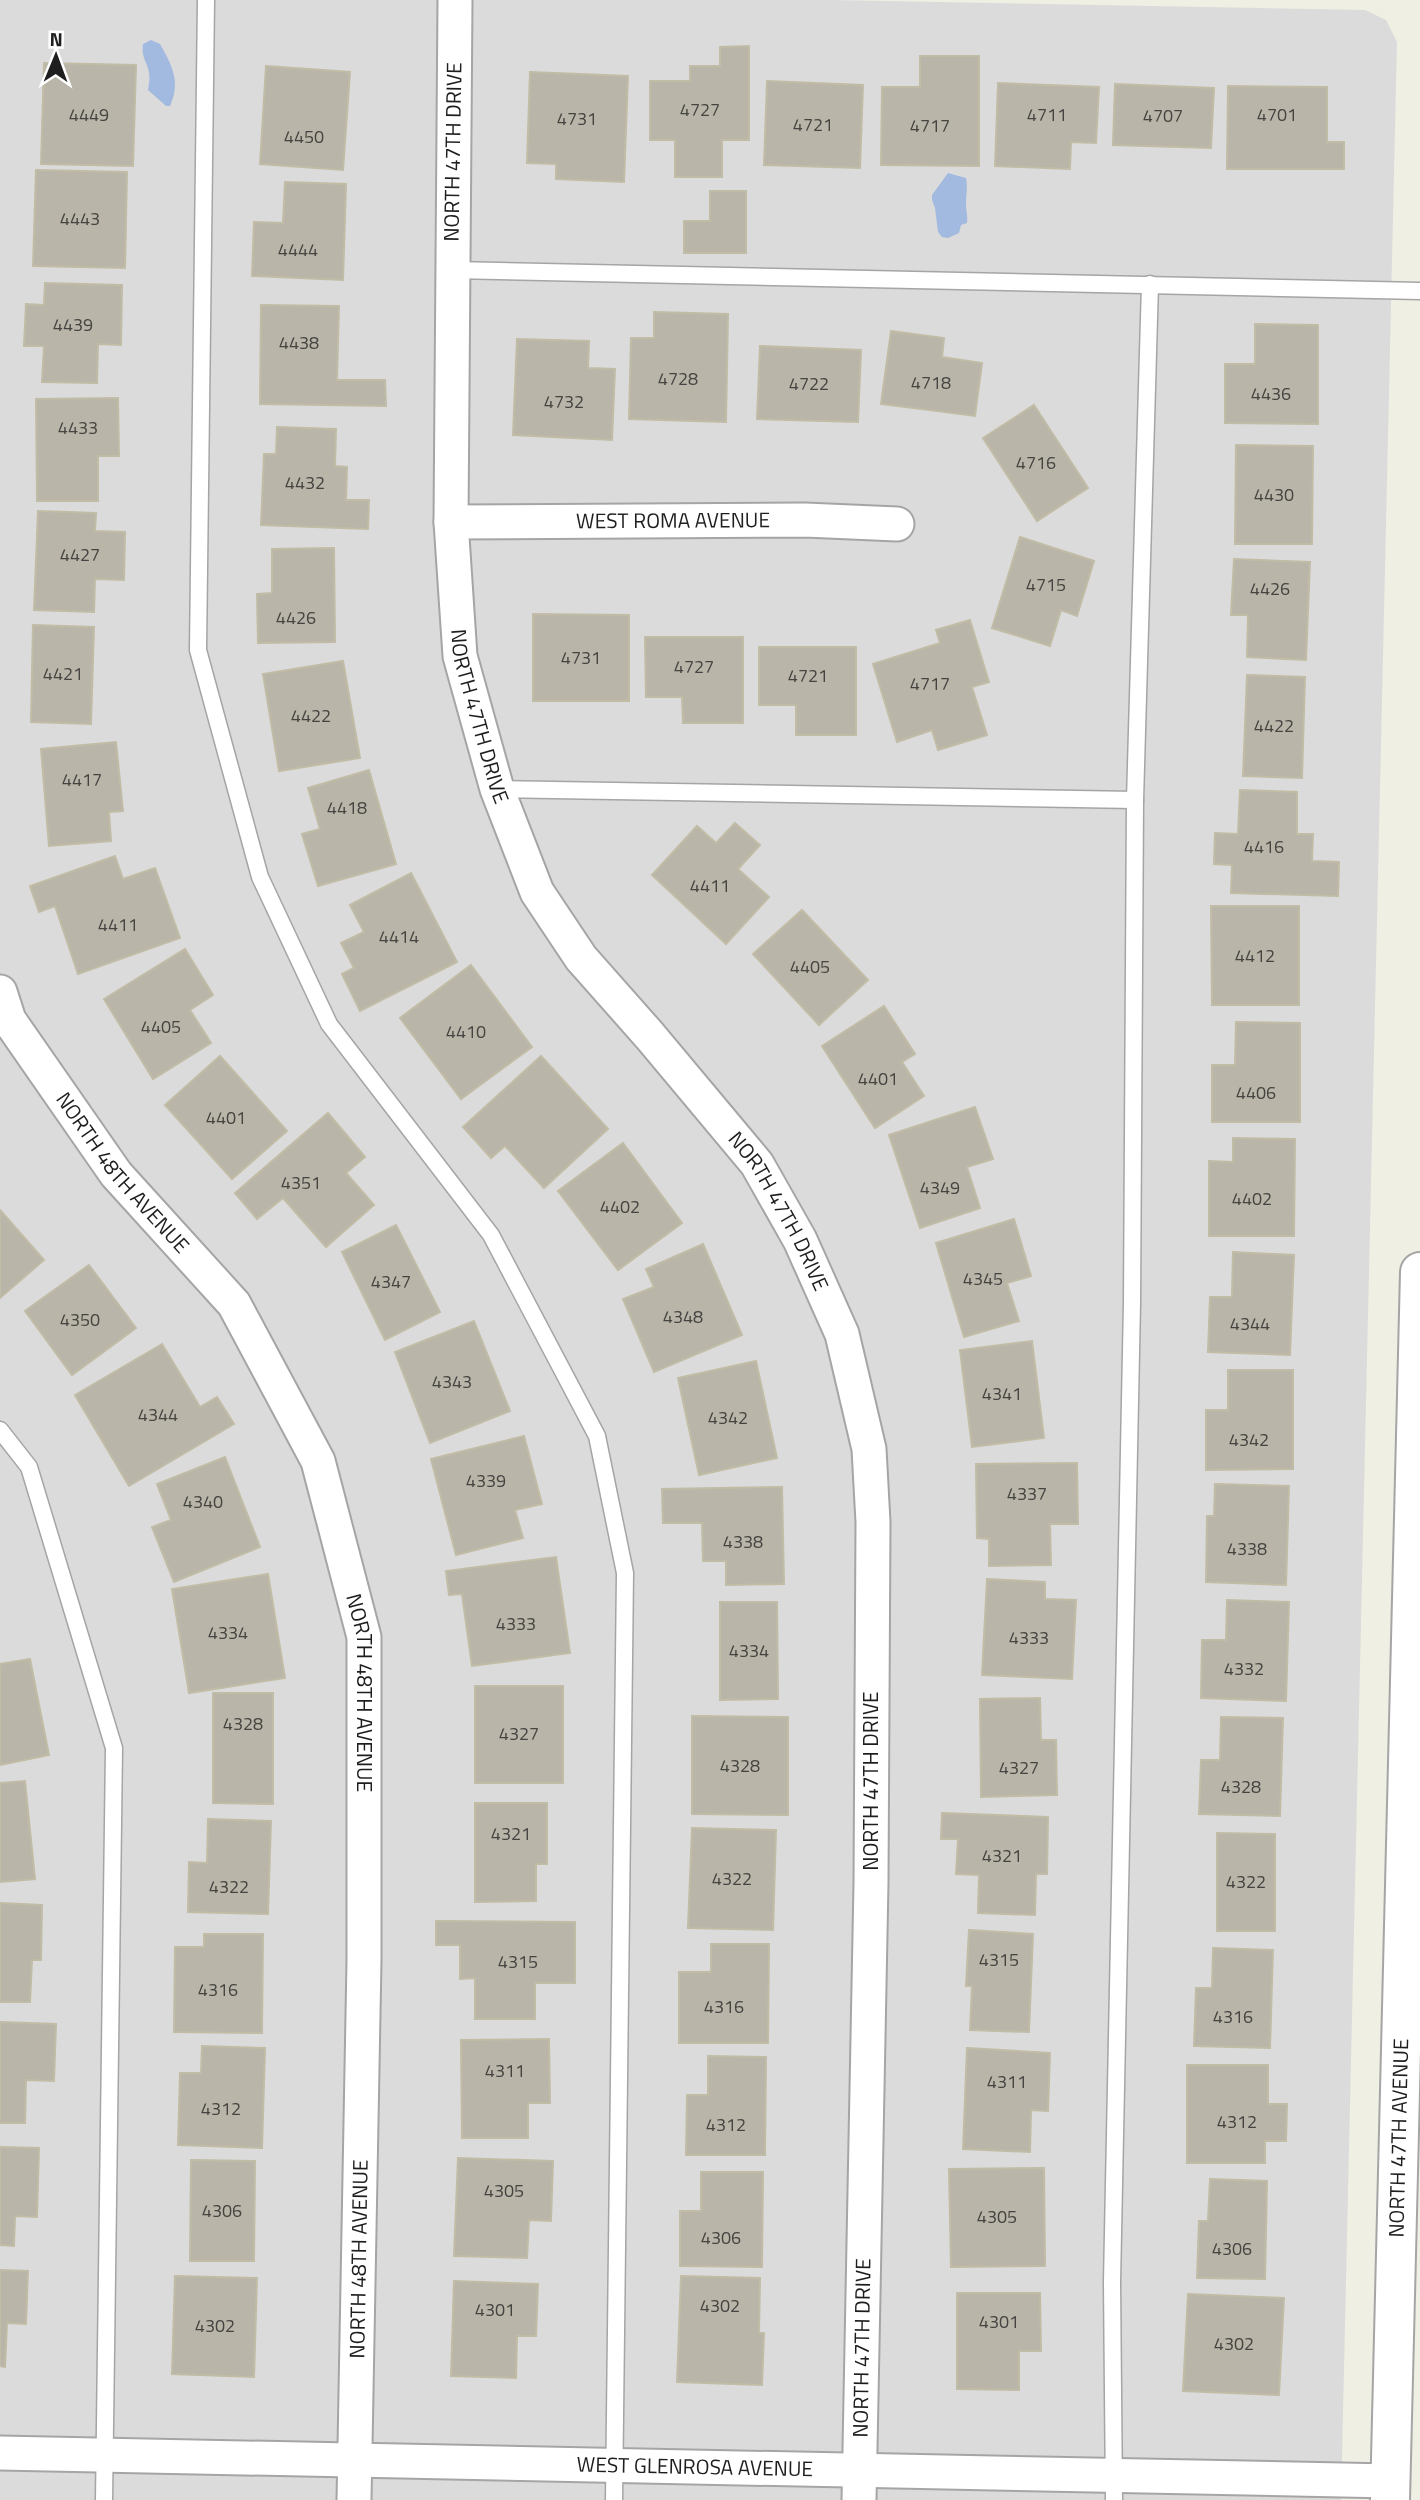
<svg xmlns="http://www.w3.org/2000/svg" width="1420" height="2500" font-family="'Titillium Web',sans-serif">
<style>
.residential{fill:#dcdbdb}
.water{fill:#a2badf}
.building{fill:#b9b5a9;stroke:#c1bca5;stroke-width:2}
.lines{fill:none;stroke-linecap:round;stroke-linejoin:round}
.service-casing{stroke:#a5a5a5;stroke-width:19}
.minor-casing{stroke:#a5a5a5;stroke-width:37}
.tertiary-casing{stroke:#a5a5a5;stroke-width:42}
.service{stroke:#fff;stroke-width:16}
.minor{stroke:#fff;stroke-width:33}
.tertiary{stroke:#fff;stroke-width:38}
.labels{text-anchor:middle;stroke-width:6;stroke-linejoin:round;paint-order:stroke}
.number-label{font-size:18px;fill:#454441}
.street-label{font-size:21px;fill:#1e1e1e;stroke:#fff}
</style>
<rect width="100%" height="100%" fill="#efefe3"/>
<path class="residential" d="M0 0H833L1365 10 1386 20 1397 42 1341 2500H0Z"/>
<g class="water">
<path d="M151 40 160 44C172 65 181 82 170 106H166L148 90C154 64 140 63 143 44Z"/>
<path d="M948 173 966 178C968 187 966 194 966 204 966 211 968 216 967 223L961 225 959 233 948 238 942 237 938 232 935 208 932 200V195Z"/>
</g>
<g class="building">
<path d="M749 46V140H722V177H675V140H650V81H690V66H720V47Z"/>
<path d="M920 56H979V166L881 165 882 87H920Z"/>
<path d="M44 63 136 65 133 166 41 164Z"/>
<path d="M266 66 350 72 343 170 260 164Z"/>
<path d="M530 72 628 76 624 182 556 179V164L527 163Z"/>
<path d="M767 81 863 85 860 168 764 165Z"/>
<path d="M998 83 1099 87 1096 143 1071 142 1070 169 995 166Z"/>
<path d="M1115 84 1214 88 1211 148 1113 145Z"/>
<path d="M1228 86 1327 87V142H1344V169H1227Z"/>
<path d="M36 170 127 172 125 268 33 266Z"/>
<path d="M285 182 346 184 343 280 252 276 254 222 283 223Z"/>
<path d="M710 191H746V253H684V221H710Z"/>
<path d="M45 283 122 285 121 345 98 344 97 383 42 382 44 346H24L26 304 44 305Z"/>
<path d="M261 305 339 306 337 380H385L386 406 260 404Z"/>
<path d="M654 312 728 314 726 422 629 419 631 338H654Z"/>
<path d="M1255 324 1318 325V424L1225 423V364H1255Z"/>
<path d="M891 331 944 338 942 357 982 363 975 416 881 404Z"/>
<path d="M517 339 589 341 588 368 615 369 612 440 513 435Z"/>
<path d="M760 346 861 350 858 422 757 419Z"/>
<path d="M118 398 119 456H98V501H37L36 399Z"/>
<path d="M1034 405 1088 488 1037 521 983 438Z"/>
<path d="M277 427 336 429 335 466 347 467 346 500H369L368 529 261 525 264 454H276Z"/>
<path d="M1236 445 1313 446 1312 544H1235Z"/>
<path d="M38 511 96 513 95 531 125 532 124 580 95 579 94 612 34 610Z"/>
<path d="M1020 537 1094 561 1077 616 1061 610 1050 646 992 628Z"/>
<path d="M334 548 335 642 258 643 257 594 272 593V549Z"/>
<path d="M1234 559 1310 562 1306 660 1247 657 1248 615H1231Z"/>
<path d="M533 614 629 615V701H533Z"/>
<path d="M970 620 989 682 972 687 987 735 938 750 932 730 897 742 873 664 940 643 936 630Z"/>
<path d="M33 625 94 627 91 724 31 722Z"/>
<path d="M645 637H743V723H683L682 697H646Z"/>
<path d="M759 647H856V735H796V705H759Z"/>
<path d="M343 661 360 758 279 771 263 674Z"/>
<path d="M1247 675 1305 677 1302 778 1243 776Z"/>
<path d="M116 742 123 811 109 812 111 841 49 846 41 749Z"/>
<path d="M369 770 396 864 318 886 302 834 320 829 308 788Z"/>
<path d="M1240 790 1297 792V834H1313L1312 861 1339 862 1338 896 1231 893 1232 865 1214 864 1215 833 1238 834Z"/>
<path d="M735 823 760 845 738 869 769 897 726 944 652 875 697 826 716 843Z"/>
<path d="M115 856 123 879 155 868 180 938 78 974 55 906 39 912 30 886Z"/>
<path d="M411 873 457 962 360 1011 342 974 354 968 341 943 364 932 350 905Z"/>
<path d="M1211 906H1299V1005H1212Z"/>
<path d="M802 910 868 980 819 1025 753 954Z"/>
<path d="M185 949 213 995 190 1010 211 1043 153 1079 104 999Z"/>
<path d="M471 965 532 1047 461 1099 400 1018Z"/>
<path d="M884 1006 915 1054 902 1062 924 1096 875 1128 822 1046Z"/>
<path d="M1236 1022 1300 1023V1122H1212V1065H1235Z"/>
<path d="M220 1056 287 1131 232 1179 165 1105Z"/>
<path d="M541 1056 608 1129 544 1188 505 1146 491 1158 463 1127Z"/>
<path d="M975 1107 993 1159 967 1167 980 1208 920 1228 889 1135Z"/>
<path d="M328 1113 365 1157 346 1173 374 1205 326 1247 283 1198 257 1219 235 1193Z"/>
<path d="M1233 1138 1295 1139 1294 1236H1209V1161L1233 1162Z"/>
<path d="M623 1143 682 1223 618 1270 558 1191Z"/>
<path d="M0 1210 44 1260 0 1298Z"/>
<path d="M1014 1219 1031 1276 1007 1283 1019 1321 964 1337 936 1243Z"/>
<path d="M396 1225 440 1312 385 1340 342 1252Z"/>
<path d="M703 1244 742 1335 654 1372 623 1299 654 1287 646 1269Z"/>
<path d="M1233 1252 1294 1255 1290 1355 1208 1352 1210 1297H1232Z"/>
<path d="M89 1265 136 1328 72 1375 25 1311Z"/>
<path d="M474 1321 510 1411 430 1443 395 1352Z"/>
<path d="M1032 1341 1044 1438 972 1447 960 1350Z"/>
<path d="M162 1344 200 1407 217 1397 234 1424 129 1486 75 1395Z"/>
<path d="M756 1361 777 1458 699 1475 678 1378Z"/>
<path d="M1228 1370H1293V1469L1206 1470V1410H1228Z"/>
<path d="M524 1436 542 1504 515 1510 523 1538 456 1555 431 1459Z"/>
<path d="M225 1457 260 1547 174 1582 152 1527 171 1520 157 1484Z"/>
<path d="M1077 1463 1078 1524H1050L1051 1565 989 1566V1539L977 1538 976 1464Z"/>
<path d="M1215 1484 1289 1486 1286 1585 1206 1582 1207 1516H1214Z"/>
<path d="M782 1487 784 1584 726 1585V1561H703L702 1523H663L662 1489Z"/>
<path d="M556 1557 570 1653 472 1666 462 1594 449 1595 446 1571Z"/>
<path d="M268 1574 285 1678 189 1693 172 1589Z"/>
<path d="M987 1579 1045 1582V1599L1076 1600 1072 1679 982 1675Z"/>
<path d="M1227 1600 1289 1602 1286 1701 1201 1698 1202 1640H1226Z"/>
<path d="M720 1602H777L778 1699 720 1700Z"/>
<path d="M30 1659 49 1755 0 1765V1664Z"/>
<rect x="475" y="1686" width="88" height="97"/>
<path d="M213 1693H273V1804L213 1803Z"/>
<path d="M1040 1698 1041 1740H1056L1057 1795 981 1797 980 1699Z"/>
<path d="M692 1716 788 1717V1815L692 1814Z"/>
<path d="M1221 1717 1283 1718 1280 1816 1199 1814 1201 1760H1220Z"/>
<path d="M25 1781 35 1879 0 1882V1783Z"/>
<path d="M475 1803H547V1864H536V1901L475 1902Z"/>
<path d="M942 1813 1048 1817 1047 1874H1036L1035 1915 978 1913 979 1875 956 1874 958 1839H941Z"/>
<path d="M208 1819 271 1821 268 1914 188 1912 189 1862 207 1863Z"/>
<path d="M692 1828 776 1830 773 1930 688 1928Z"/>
<path d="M1217 1833 1275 1834V1931H1217Z"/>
<path d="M0 1903 42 1905 41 1960H32L30 2002H0Z"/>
<path d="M436 1921 575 1922V1983H535V2019H475V1978L460 1979V1945H436Z"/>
<path d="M969 1930 1033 1934 1029 2032 970 2030 972 1986H966Z"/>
<path d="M204 1934H263L262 2033 174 2032 175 1947H204Z"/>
<path d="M711 1944H769L768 2043H679V1972H711Z"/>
<path d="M1213 1948 1273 1950 1270 2048 1194 2046 1196 1988H1212Z"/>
<path d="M0 2022 56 2024 54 2081 26 2080 25 2123H0Z"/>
<path d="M549 2039 550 2103H528V2138H462L461 2040Z"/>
<path d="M202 2046 265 2048 262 2148 178 2145 180 2073H201Z"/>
<path d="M967 2048 1050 2053 1048 2111 1031 2110 1030 2152 963 2149Z"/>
<path d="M708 2056 766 2057 765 2155H686L687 2095H708Z"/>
<path d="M1187 2065H1268V2104H1287L1286 2141H1265V2163H1187Z"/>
<path d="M0 2147 39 2148 37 2217 15 2216 14 2246 0 2245Z"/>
<path d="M458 2158 553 2161 551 2221 529 2220 527 2258 454 2256Z"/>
<path d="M191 2160 255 2161 254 2261H190Z"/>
<path d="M1044 2168 1045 2266 951 2267 949 2169Z"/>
<path d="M701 2172H763L762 2267 680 2266V2211H701Z"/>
<path d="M1210 2179 1267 2181 1265 2279 1197 2278 1199 2221H1208Z"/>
<path d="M0 2270 28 2271 26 2324 7 2323 5 2367 0 2366Z"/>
<path d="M175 2276 257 2278 254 2377 172 2374Z"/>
<path d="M681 2276 760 2278 759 2333H764L762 2385 677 2382Z"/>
<path d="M454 2281 538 2284 536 2336H517L516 2378 451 2376Z"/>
<path d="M957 2293H1040L1041 2351H1019V2390L957 2389Z"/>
<path d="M1188 2294 1284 2298 1279 2395 1183 2391Z"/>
</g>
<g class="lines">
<g class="service-casing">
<g id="service">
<path d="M206 0 198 650 260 877 329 1024 491 1235 597 1436 625 1573 614 2500"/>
<path d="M452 270 1420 291"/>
<path d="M497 789 1135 800"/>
<path d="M0 1430 29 1467 114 1748 104 2500"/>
<path d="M1114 2500 1112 2282 1132 1303 1135 800 1150 284"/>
</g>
</g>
<g class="minor-casing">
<g id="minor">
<path id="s1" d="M455 0 451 522 460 656 497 789 537 892 581 958 650 1036 757 1164 800 1240 842 1334 869 1449 873 1522 871 1883 859 2500"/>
<path id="s2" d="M451 522 805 520 897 524"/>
<path id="s3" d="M0 992 9 1020 116 1174 234 1304 318 1461 364 1637V1960L354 2500"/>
<path id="s4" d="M0 2453 1391 2481"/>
</g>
</g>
<g class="tertiary-casing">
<g id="tertiary">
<path id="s5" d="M1390 2500 1420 1272"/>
</g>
</g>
<use href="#service" class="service"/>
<use href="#minor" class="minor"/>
<use href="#tertiary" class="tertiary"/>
</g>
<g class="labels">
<g class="number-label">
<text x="700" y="116">4727</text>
<text x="89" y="121">4449</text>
<text x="1047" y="121">4711</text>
<text x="1277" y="121">4701</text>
<text x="1163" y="122">4707</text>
<text x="577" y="125">4731</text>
<text x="813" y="131">4721</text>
<text x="930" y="132">4717</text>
<text x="304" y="143">4450</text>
<text x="80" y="225">4443</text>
<text x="298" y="256">4444</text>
<text x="73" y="331">4439</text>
<text x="299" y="349">4438</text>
<text x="678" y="385">4728</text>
<text x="931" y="389">4718</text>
<text x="809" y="390">4722</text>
<text x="1271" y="400">4436</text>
<text x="564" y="408">4732</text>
<text x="78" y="434">4433</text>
<text x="1036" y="469">4716</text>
<text x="305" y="489">4432</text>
<text x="1274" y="501">4430</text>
<text x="80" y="561">4427</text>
<text x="1046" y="591">4715</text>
<text x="1270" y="595">4426</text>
<text x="296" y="624">4426</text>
<text x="581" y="664">4731</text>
<text x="694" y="673">4727</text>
<text x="63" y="680">4421</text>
<text x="808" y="682">4721</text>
<text x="930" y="690">4717</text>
<text x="311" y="722">4422</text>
<text x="1274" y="732">4422</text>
<text x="82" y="786">4417</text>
<text x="347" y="814">4418</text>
<text x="1264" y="853">4416</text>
<text x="710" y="892">4411</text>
<text x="118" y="931">4411</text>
<text x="399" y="943">4414</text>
<text x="1255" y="962">4412</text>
<text x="810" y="973">4405</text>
<text x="161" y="1033">4405</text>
<text x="466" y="1038">4410</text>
<text x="878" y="1085">4401</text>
<text x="1256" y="1099">4406</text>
<text x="226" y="1124">4401</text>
<text x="301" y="1189">4351</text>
<text x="940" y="1194">4349</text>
<text x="1252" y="1205">4402</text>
<text x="620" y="1213">4402</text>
<text x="983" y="1285">4345</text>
<text x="391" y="1288">4347</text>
<text x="683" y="1323">4348</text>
<text x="80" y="1326">4350</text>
<text x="1250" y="1330">4344</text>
<text x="452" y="1388">4343</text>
<text x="1002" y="1400">4341</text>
<text x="158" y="1421">4344</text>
<text x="728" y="1424">4342</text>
<text x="1249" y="1446">4342</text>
<text x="486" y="1487">4339</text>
<text x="1027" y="1500">4337</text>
<text x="203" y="1508">4340</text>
<text x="743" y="1548">4338</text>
<text x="1247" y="1555">4338</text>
<text x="516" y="1630">4333</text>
<text x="228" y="1639">4334</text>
<text x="1029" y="1644">4333</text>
<text x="749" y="1657">4334</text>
<text x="1244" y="1675">4332</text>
<text x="243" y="1730">4328</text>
<text x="519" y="1740">4327</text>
<text x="740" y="1772">4328</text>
<text x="1019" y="1774">4327</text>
<text x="1241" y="1793">4328</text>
<text x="511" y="1840">4321</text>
<text x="1002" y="1862">4321</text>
<text x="732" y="1885">4322</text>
<text x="1246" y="1888">4322</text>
<text x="229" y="1893">4322</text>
<text x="999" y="1966">4315</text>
<text x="518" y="1968">4315</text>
<text x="218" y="1996">4316</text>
<text x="724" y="2013">4316</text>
<text x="1233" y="2023">4316</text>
<text x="505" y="2077">4311</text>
<text x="1007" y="2088">4311</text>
<text x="221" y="2115">4312</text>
<text x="1237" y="2128">4312</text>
<text x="726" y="2131">4312</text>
<text x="504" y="2197">4305</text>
<text x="222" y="2217">4306</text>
<text x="997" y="2223">4305</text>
<text x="721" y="2244">4306</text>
<text x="1232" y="2255">4306</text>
<text x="720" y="2312">4302</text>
<text x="495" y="2316">4301</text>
<text x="999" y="2328">4301</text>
<text x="215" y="2332">4302</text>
<text x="1234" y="2350">4302</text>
</g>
<g class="street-label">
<text transform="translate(453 152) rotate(-89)" y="7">NORTH 47TH DRIVE</text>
<text dy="7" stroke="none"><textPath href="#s2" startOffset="222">WEST ROMA AVENUE</textPath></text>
<text dy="7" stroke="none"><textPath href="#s1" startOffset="719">NORTH 47TH DRIVE</textPath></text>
<text dy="7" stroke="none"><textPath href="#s3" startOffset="220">NORTH 48TH AVENUE</textPath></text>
<text dy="7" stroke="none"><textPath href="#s1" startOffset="1307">NORTH 47TH DRIVE</textPath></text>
<text dy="7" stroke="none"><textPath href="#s3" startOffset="808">NORTH 48TH AVENUE</textPath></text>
<text transform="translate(871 1781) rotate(-90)" y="7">NORTH 47TH DRIVE</text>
<text dy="7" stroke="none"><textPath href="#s5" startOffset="362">NORTH 47TH AVENUE</textPath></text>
<text transform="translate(359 2259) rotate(-89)" y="7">NORTH 48TH AVENUE</text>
<text transform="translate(862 2348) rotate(-89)" y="7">NORTH 47TH DRIVE</text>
<text dy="7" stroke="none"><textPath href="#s4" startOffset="695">WEST GLENROSA AVENUE</textPath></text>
</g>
</g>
<g transform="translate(56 56) rotate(1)" stroke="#ffffff" stroke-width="5" paint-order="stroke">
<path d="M0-5L12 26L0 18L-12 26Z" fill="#1e1e1e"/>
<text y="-10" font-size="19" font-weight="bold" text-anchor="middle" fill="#1e1e1e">N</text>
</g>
</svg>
